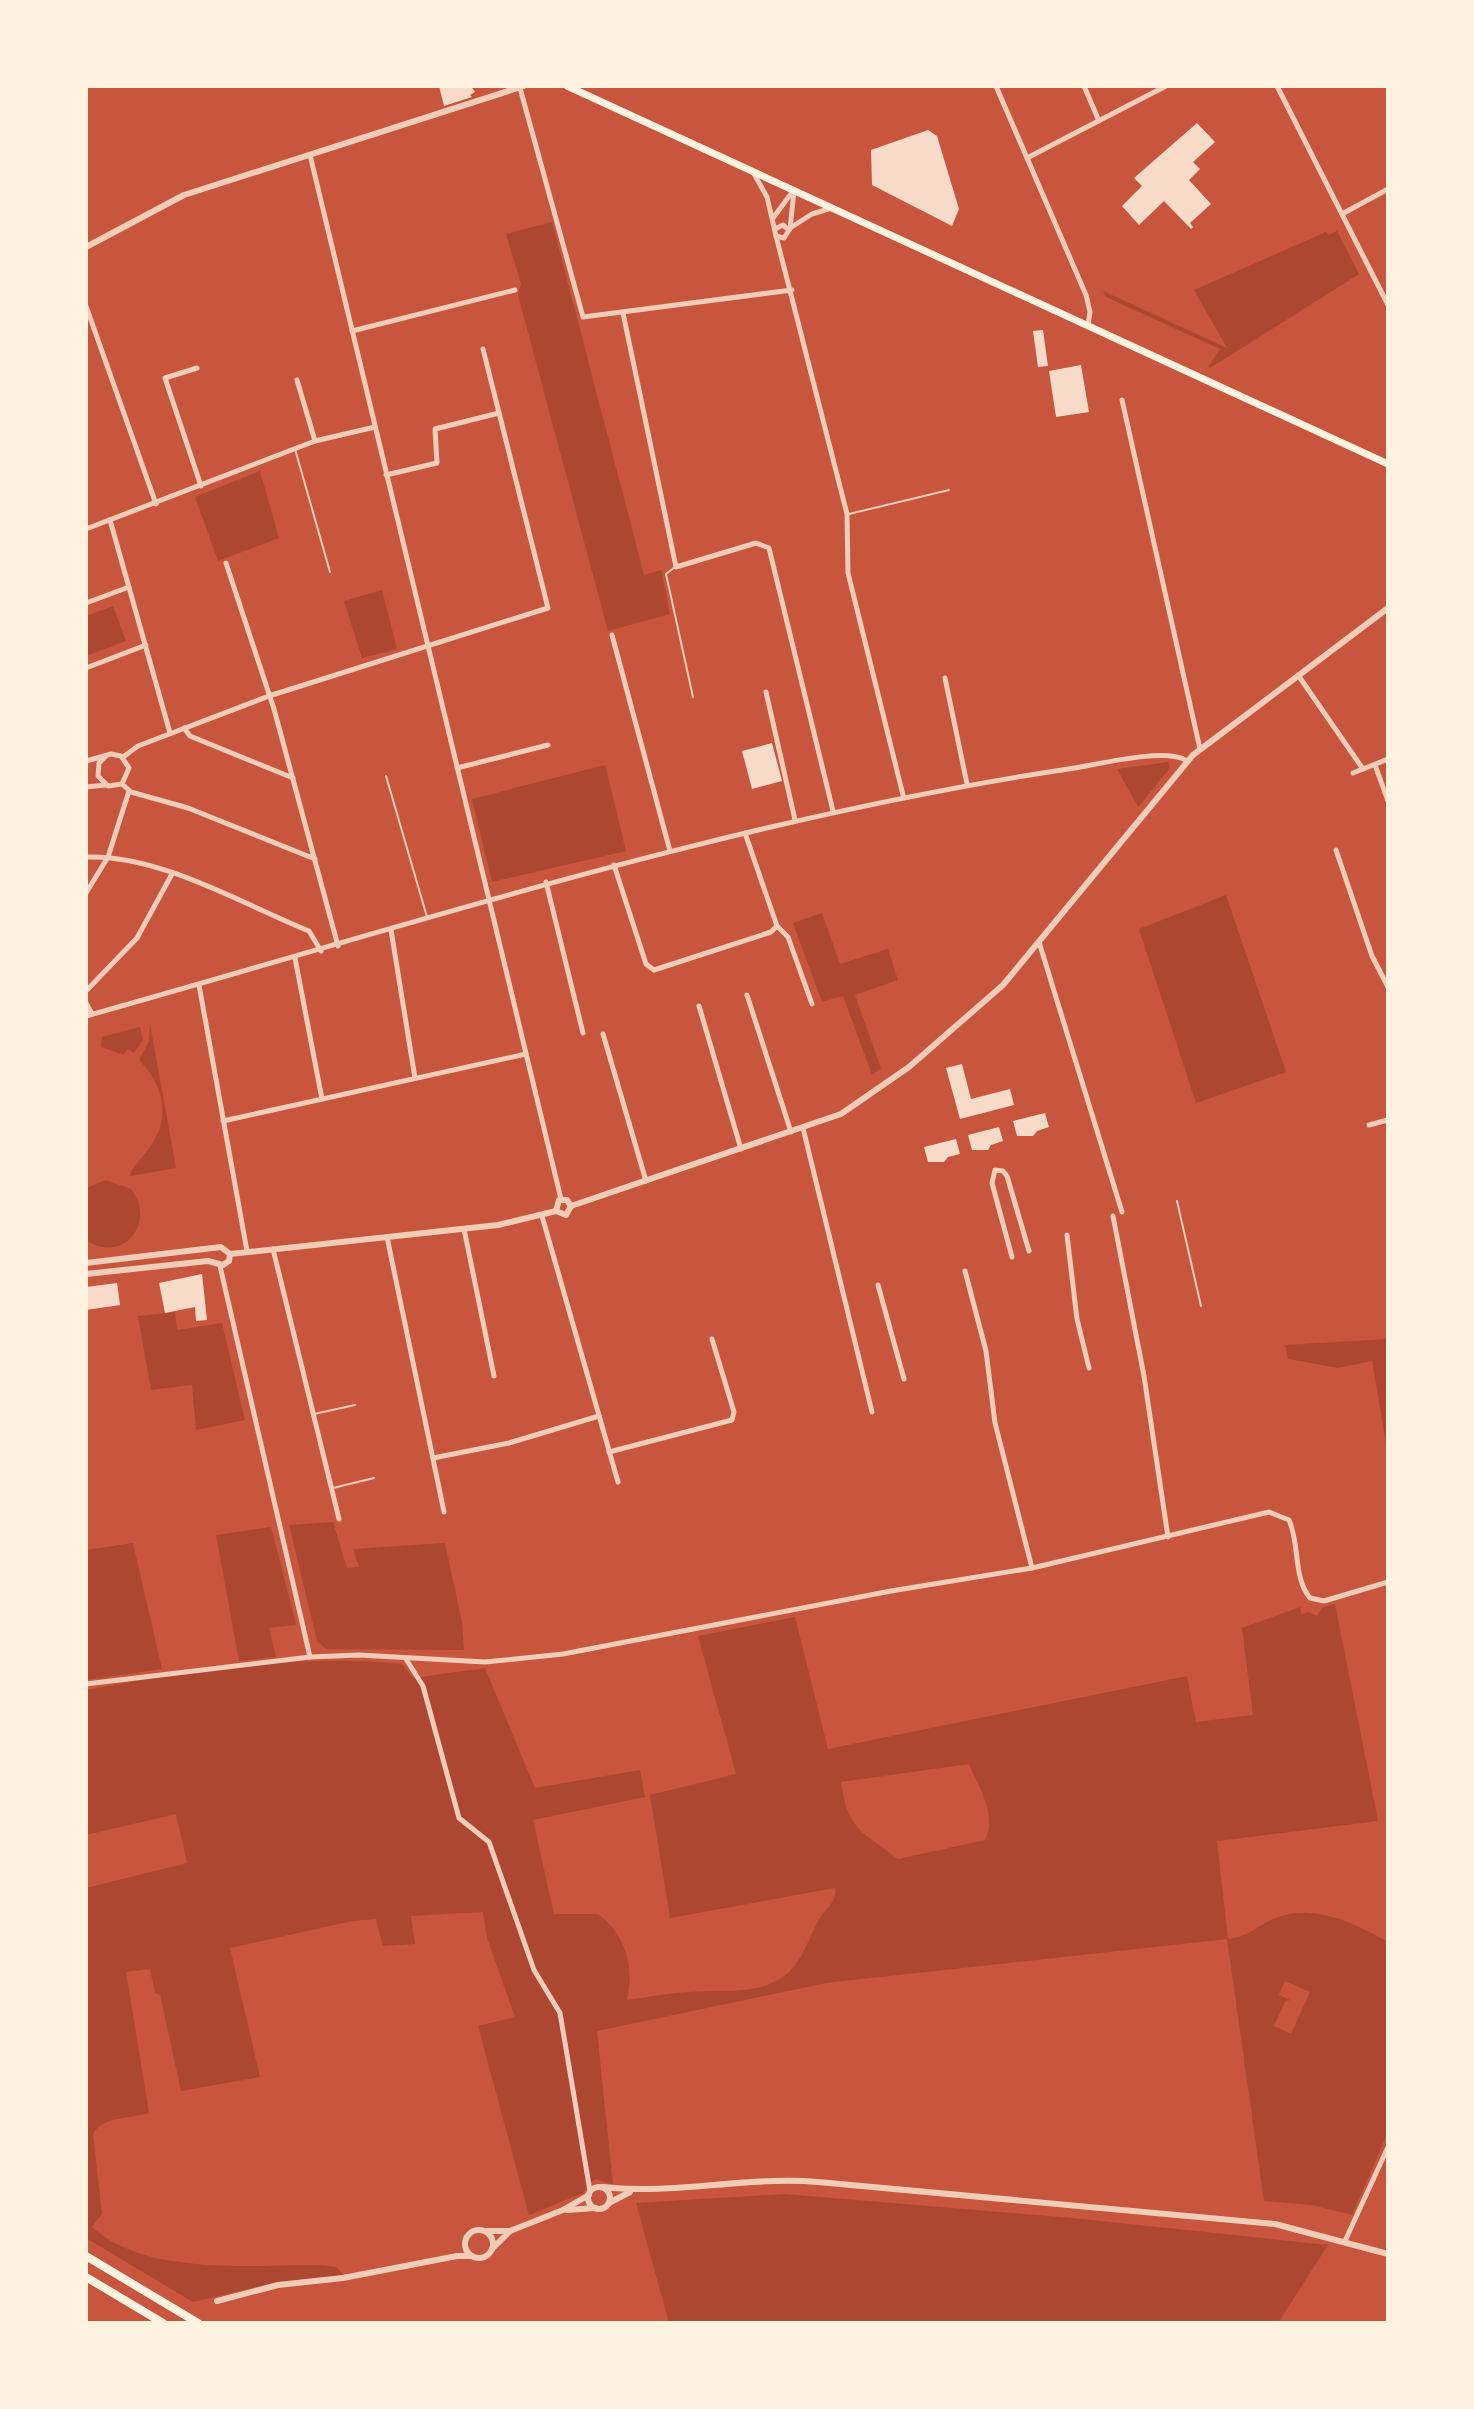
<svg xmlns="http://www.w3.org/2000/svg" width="1474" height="2409" font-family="Commissioner,sans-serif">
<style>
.green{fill:#ae4732;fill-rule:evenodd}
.building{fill:#f7dbc8}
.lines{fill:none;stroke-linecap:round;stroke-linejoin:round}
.service{stroke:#f1ccb7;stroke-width:2}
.minor{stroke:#f1ccb7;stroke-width:5}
.tertiary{stroke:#f1ccb7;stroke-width:6}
.primary{stroke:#fff3e0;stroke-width:7}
.motorway{stroke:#fff3e0;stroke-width:8}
</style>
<rect width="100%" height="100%" fill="#c8553d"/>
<g class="green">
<path d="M552 222 644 575 661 570 670 614 608 631 518 295 521 284 506 234Z"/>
<path d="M1337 231 1359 274 1210 368 1208 367 1220 349 1106 297 1103 291 1227 348 1194 290 1326 232 1328 235Z"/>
<path d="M260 471 279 538 218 561 195 497Z"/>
<path d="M382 590 397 649 362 658 344 601Z"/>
<path d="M113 606 126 641 86 656V616Z"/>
<path d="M1168 762 1170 768 1138 807 1117 769Z"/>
<path d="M605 765 626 851 492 882 472 799Z"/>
<path d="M1226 895 1286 1072 1196 1103 1139 929Z"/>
<path d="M822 913 840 964 888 949 898 980 855 995 881 1068 872 1075 843 996 822 1002 793 923Z"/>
<path d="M150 1024 176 1168 130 1176C131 1168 141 1159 147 1151 172 1120 165 1086 139 1060L149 1041Z"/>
<path d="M140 1027 143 1040 134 1053 127 1049 124 1055 101 1047 102 1037Z"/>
<path d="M106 1180 131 1189C157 1222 123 1265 86 1240V1188Z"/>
<path d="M175 1312 177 1330 222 1323 245 1420 196 1430 192 1385 151 1390 138 1316Z"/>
<path d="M1388 1339V1455L1372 1361 1338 1368 1288 1359 1285 1345Z"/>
<path d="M333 1522 347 1568 359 1567 353 1549 445 1543 462 1622 464 1650 326 1649 317 1641 289 1525Z"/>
<path d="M271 1527 296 1625 269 1628 276 1657 239 1661 216 1535Z"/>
<path d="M133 1543 162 1669 86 1680V1550Z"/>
<path d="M1335 1604 1378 1821 1217 1841 1228 1939C1250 1936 1255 1927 1273 1919 1313 1902 1354 1923 1388 1942V2132L1352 2215 1311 2205 1264 2201 1227 1939 826 1983 597 2031 613 2185 596 2179 588 2184 583 2193 529 2215 478 2026 515 2017 487 1938 483 1912 411 1916 415 1944 383 1946 376 1919 352 1921 230 1948 260 2077 181 2091 160 1995 155 1993 150 1969 126 1972 149 2113C130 2119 102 2116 93 2134L102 2214 92 2227C146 2276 250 2265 319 2265L337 2267 343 2275 278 2282 193 2302 86 2238V1888L187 1863 176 1814 86 1835V1690C188 1672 298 1653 402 1664L413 1678 485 1668 535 1788 640 1770 645 1797 533 1820 554 1914H598C625 1933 635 1968 627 2000 648 1997 668 1993 689 1992 723 1989 761 1997 789 1972 802 1960 809 1939 817 1923 823 1910 838 1903 835 1888L670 1918 650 1795 736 1774 698 1636 795 1617 828 1749 1187 1676 1196 1722 1253 1715 1242 1628 1300 1607 1301 1614 1309 1612 1317 1616 1322 1608ZM969 1764C978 1786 998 1816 985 1840L898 1859C862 1831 848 1831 841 1782ZM1285 1981 1310 1992 1291 2034 1274 2026 1285 2002 1290 2000 1279 1995Z"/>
<path d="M785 2194 1072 2218 1328 2245 1278 2323H669L636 2203Z"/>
</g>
<g class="building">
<path d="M439 86H471L475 92 470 95 472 97 444 106Z"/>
<path d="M1197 123 1215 142 1193 162 1200 169 1189 180 1211 204 1190 223 1193 227 1191 229 1164 201 1139 225 1122 206 1142 186 1134 178Z"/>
<path d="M928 130 937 136 959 209 952 226 872 185 871 150Z"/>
<path d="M1043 330 1048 366 1038 367 1033 331Z"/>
<path d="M1081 365 1089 412 1056 417 1049 371Z"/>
<path d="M772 743 782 781 752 789 742 751Z"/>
<path d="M962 1064 971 1099 1010 1089 1014 1105 960 1119 946 1068Z"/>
<path d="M1045 1113 1049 1127 1037 1131 1033 1136H1017L1013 1121Z"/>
<path d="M999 1127 1003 1141 991 1145 988 1150H972L968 1135Z"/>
<path d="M956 1139 960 1154 948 1157 944 1162H928L924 1147Z"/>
<path d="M202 1274 207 1320 196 1321 195 1307 165 1313 159 1283Z"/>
<path d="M117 1283 120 1305 86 1310V1287Z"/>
</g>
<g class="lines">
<g class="service">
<path d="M295 449 330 572"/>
<path d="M849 514 949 490"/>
<path d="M675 567 666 574 693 697"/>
<path d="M386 776 427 917"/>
<path d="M1177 1201 1201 1306"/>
<path d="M314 1414 355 1405"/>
<path d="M333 1488 374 1478"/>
</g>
<g class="minor">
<path d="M996 86 1086 295 1090 312 1088 325"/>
<path d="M1084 86 1099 121"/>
<path d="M1277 86 1388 305"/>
<path d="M520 88 583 317 792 290"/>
<path d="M310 155 561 1199"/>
<path d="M1027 158 1166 86"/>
<path d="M753 172 767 197 776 236 784 238 789 230 783 225 775 229"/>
<path d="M1342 214 1388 189"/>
<path d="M773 218 793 191"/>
<path d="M790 228 812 214 832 208"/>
<path d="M790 229 794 191"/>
<path d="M776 236 847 514 848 573 903 795"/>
<path d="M86 306 156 504"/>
<path d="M623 313 676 567 756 543 769 548 833 811"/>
<path d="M352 331 515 290"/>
<path d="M197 368 165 378 201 486"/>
<path d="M297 380 315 441"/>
<path d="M1122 400 1200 749"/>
<path d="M386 475 437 463 435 429 499 413"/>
<path d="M110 520 170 733"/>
<path d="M86 529 315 441 375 427"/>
<path d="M226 563 274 709 338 946"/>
<path d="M86 603 129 587"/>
<path d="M612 635 670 851"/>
<path d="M86 668 146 645"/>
<path d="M1298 675 1363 769"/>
<path d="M945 678 967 784"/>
<path d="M766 692 795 820"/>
<path d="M184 728 190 736 293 778"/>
<path d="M123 757 138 746 269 696 548 608 483 349"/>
<path d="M86 761 111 754 121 756 129 768 122 784 108 786 98 776 99 763 106 756"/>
<path d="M1375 765 1388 801"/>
<path d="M457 768 548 745"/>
<path d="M1353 773 1388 759"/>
<path d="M122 784 131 792 188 808 315 859"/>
<path d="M86 787 105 785"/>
<path d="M745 833 777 926 788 937 812 1004"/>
<path d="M1336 850 1372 956 1388 987"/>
<path d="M86 857C159 854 242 904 309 931L321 951"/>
<path d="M614 865 646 964 654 970 771 932 777 926"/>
<path d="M546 882 583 1033"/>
<path d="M86 893 108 857 129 791"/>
<path d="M391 930 415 1078"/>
<path d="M1039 942 1122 1212"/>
<path d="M295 958 322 1099"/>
<path d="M199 985 247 1251"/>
<path d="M86 991 137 938 172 874"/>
<path d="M747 995 791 1132"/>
<path d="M86 1003 92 1014"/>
<path d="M699 1006 741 1149"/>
<path d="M86 1016C414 924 737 818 1075 768 1100 764 1167 747 1187 761"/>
<path d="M603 1034 646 1181"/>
<path d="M223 1121 526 1054"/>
<path d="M1369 1125 1388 1120"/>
<path d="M803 1128 872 1412"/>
<path d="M542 1216 618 1482"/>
<path d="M1113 1216 1144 1376 1168 1537"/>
<path d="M464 1229 494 1376"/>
<path d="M1067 1235 1077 1319 1089 1368"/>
<path d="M387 1237 444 1512"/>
<path d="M273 1249 339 1519"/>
<path d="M1012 1257 992 1183 995 1170 1003 1171 1007 1176 1029 1251"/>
<path d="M220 1266 310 1657"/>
<path d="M965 1271 986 1351 995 1423 1032 1568"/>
<path d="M878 1285 904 1379"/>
<path d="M609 1452 732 1420 734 1412 712 1339"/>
<path d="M433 1458 509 1443 599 1416"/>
<path d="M406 1659 423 1686 459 1818 489 1842 534 1970 560 2013 590 2191"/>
<path d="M86 1684 310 1657 359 1655 485 1662 563 1654 891 1591 1032 1568 1269 1512 1289 1520C1300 1544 1293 1578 1310 1598L1324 1601 1388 1582"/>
<path d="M1345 2241 1388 2147"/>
</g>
<g class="tertiary">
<path d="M86 247 184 195 524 86"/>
<path d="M556 1211 559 1200H567L571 1206 841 1114 909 1067 1003 985 1193 755 1388 608"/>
<path d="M556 1211 566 1215 571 1206"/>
<path d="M86 1263 221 1247 230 1254 498 1225 556 1211"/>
<path d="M86 1274 208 1261 223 1265 229 1261 230 1254"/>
<path d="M603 2187C674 2195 746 2176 818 2182L1275 2224 1388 2254"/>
<circle cx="599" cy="2198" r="11"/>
<path d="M609 2203 630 2192"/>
<path d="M567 2210 595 2208"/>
<circle cx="479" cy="2244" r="14"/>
<path d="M486 2231H510"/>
<path d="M492 2249 510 2231 563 2210 589 2195"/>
<path d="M217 2301 278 2285 343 2278 457 2256H472"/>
</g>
<path class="primary" d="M567 86 1388 464"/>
<g class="motorway">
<path d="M86 2256 198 2323"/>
<path d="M86 2277 163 2323"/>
</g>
</g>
<rect width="1474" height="2409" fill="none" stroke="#fff3e0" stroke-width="176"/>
</svg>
